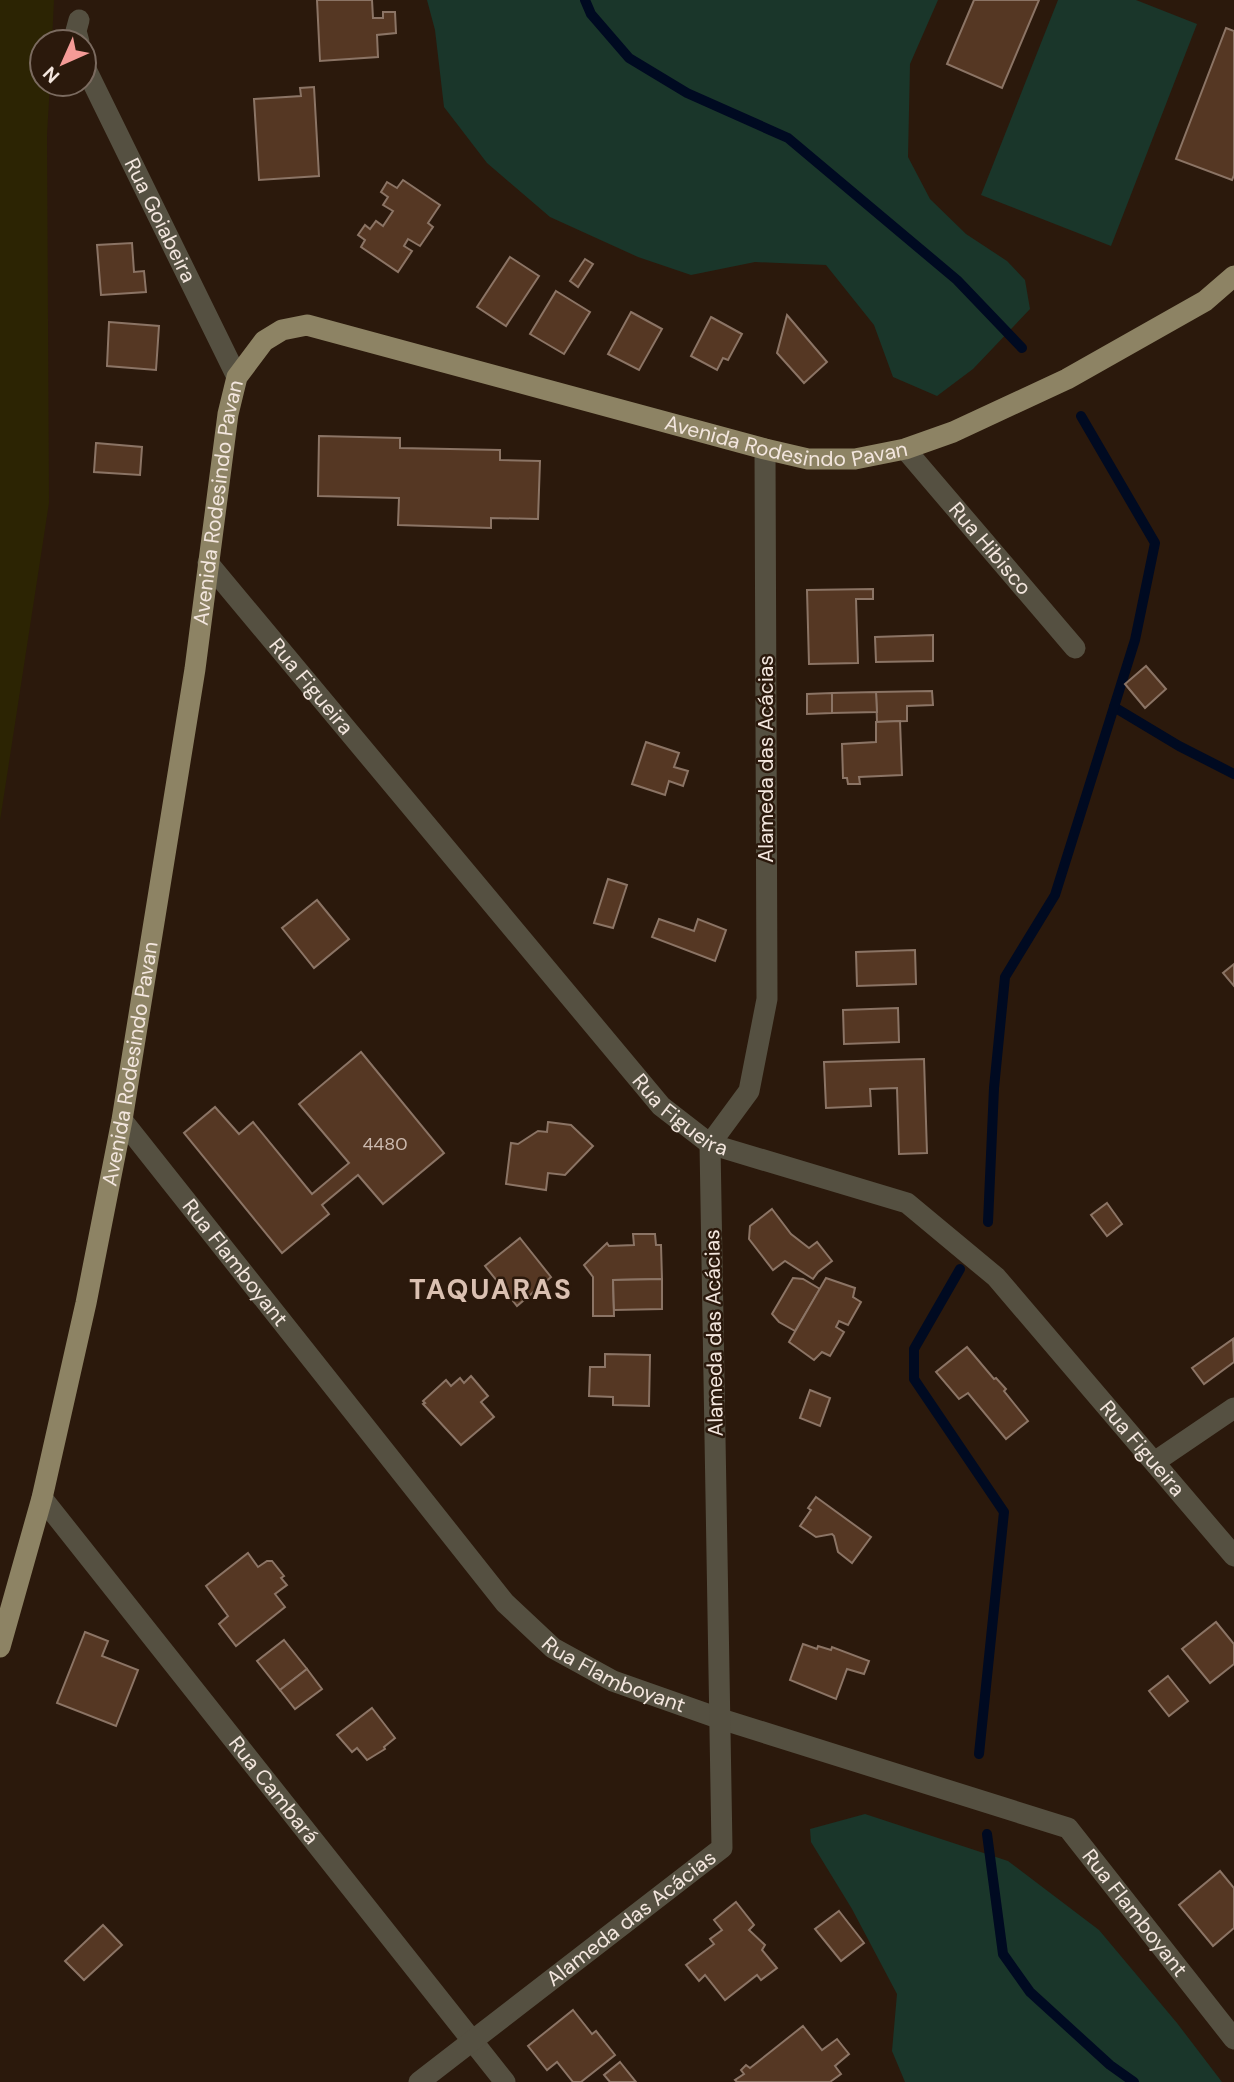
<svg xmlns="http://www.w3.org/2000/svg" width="1234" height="2082" font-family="'DM Sans',sans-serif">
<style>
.green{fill:#1a362a}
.sand{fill:#2c2403}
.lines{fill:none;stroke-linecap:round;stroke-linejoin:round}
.stream{stroke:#000a21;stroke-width:10}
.building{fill:#553723;stroke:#8b7465;stroke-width:2}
.minor{stroke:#555041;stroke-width:21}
.major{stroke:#8d8364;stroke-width:21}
.labels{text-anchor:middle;stroke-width:5;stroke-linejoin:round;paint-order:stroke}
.number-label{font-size:18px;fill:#ccbaaf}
.street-label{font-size:21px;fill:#f3e6de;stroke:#2b190c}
.district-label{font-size:28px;font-weight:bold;letter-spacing:2px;fill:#dac0b1;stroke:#2b190c}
</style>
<rect width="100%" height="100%" fill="#2b190c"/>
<g class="green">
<path d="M427 0H938L910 64 908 157 930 199 966 234 1007 261 1025 280 1030 309 973 369 937 396 893 377 874 325 826 265 755 262 691 275 638 257 550 217 487 163 444 107 435 30Z"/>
<path d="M1058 0H1136L1197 24 1111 246 981 195Z"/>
<path d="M865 1814 1008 1861 1099 1930 1177 2023 1222 2082H905L892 2051 897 1994 852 1909 811 1842 810 1829Z"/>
</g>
<path class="sand" d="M0 0H54L52 42H42V84H50L47 135 49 503 0 821Z"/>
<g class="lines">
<g class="stream">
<path d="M585 0 591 14 629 58 687 93 788 138 957 280 1022 348"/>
<path d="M1114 707 1179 746 1234 774"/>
<path d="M988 1222 994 1088 1005 977 1055 895 1135 640 1155 543 1081 416"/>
<path d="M960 1269 914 1349V1379L1004 1512 979 1754"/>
<path d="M987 1834 1003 1954 1030 1992 1110 2065 1134 2082"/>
</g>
</g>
<g class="building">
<path d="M317 0H372L373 18H383V12H395L396 33 377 35 378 57 320 61Z"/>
<path d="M974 0H1039L1002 88 947 64Z"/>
<path d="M1226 28 1234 31V175L1232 180 1176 159Z"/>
<path d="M314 87 319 176 259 180 254 99 301 96 300 88Z"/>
<path d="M403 180 440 205 428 223 433 227 420 246 408 239 404 246 412 251 398 272 361 247 365 240 358 235 365 225 370 229 376 221 383 226 393 211 383 205 388 197 381 192 387 182 397 188Z"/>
<path d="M132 243 134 272 144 271 146 292 101 295 97 245Z"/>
<path d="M510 257 539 276 506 326 477 307Z"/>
<path d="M585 259 593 264 578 287 570 281Z"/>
<path d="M556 291 590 312 564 354 530 334Z"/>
<path d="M631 312 662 329 639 370 608 354Z"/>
<path d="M787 315 827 362 804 383 777 353Z"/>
<path d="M711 317 742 334 728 360 723 358 717 370 691 356Z"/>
<path d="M109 322 159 326 156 370 107 366Z"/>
<path d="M319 436 400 438V448L500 450V460L540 461 538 519 491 518V528L398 525 399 498 318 496Z"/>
<path d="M96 443 142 447 140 475 94 472Z"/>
<path d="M873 589V599H856L858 663 809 664 807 590Z"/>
<path d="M933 635V661L876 662 875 637Z"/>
<path d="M1146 666 1166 689 1145 708 1125 684Z"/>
<path d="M932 691 933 705 907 706V721L877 722 876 692Z"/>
<path d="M876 692 877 712 832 713V693Z"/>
<path d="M832 693V713L807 714V694Z"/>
<path d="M900 721 902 775 859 777 860 784H848L847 778H843L842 744 876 742V722Z"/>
<path d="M646 742 679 753 674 767 688 771 683 786 669 781 665 795 632 784Z"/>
<path d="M608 879 627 885 613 928 594 923Z"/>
<path d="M317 900 349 939 314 968 282 928Z"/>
<path d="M659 919 694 931 698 919 726 930 715 961 652 937Z"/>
<path d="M915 950 916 984 857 986 856 952Z"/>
<path d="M1234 964V986L1223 973Z"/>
<path d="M898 1008 899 1042 844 1044 843 1010Z"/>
<path d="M361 1052 444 1153 383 1204 358 1175 322 1205 329 1214 282 1253 184 1133 215 1107 239 1134 253 1122 312 1194 349 1163 299 1104Z"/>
<path d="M924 1059 927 1153 899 1154 897 1088 870 1089 871 1106 826 1108 824 1062Z"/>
<path d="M548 1122 571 1125 593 1146 565 1175 548 1173 546 1190 506 1184 511 1143 518 1144 538 1131 547 1132Z"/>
<path d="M1107 1203 1122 1224 1107 1236 1091 1215Z"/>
<path d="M772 1209 791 1234 809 1248 817 1242 832 1261 818 1272 813 1279 785 1261 773 1270 749 1239 750 1226Z"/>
<path d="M633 1234H655L656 1245H661L662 1279 613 1280 614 1316H593V1277L584 1265 607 1243 609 1246 634 1245Z"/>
<path d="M520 1238 551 1277 517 1306 485 1266Z"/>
<path d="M793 1278 803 1279 820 1289 795 1331 779 1322 772 1314Z"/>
<path d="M826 1278 855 1288 853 1297 861 1302 848 1325 839 1321 836 1327 844 1332 830 1356 822 1352 814 1360 789 1342Z"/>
<path d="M662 1279V1309L614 1310 613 1280Z"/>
<path d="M1233 1339 1234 1362 1204 1384 1192 1368Z"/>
<path d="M967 1347 994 1379 996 1378 1006 1389 1004 1391 1028 1421 1006 1439 968 1393 959 1399 936 1372Z"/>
<path d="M605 1354 650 1355 649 1406 613 1405V1397L589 1396 590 1367H605Z"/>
<path d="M471 1376 488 1396 481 1402 494 1417 461 1445 423 1404 425 1403 423 1401 446 1380 451 1386 460 1378 464 1383Z"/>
<path d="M810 1390 830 1398 820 1426 800 1418Z"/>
<path d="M816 1497 871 1537 852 1563 838 1552 834 1536 832 1534 816 1537 800 1526 811 1510 808 1508Z"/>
<path d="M248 1553 258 1567 267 1561H272L284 1576 281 1578 287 1585 275 1594 285 1607 236 1646 219 1624 228 1616 206 1586Z"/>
<path d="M1216 1622 1234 1644V1664L1210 1683 1182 1649Z"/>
<path d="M85 1632 108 1641 102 1656 138 1670 116 1726 57 1703Z"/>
<path d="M284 1640 307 1669 280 1690 257 1661Z"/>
<path d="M803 1644 817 1649 818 1646 831 1650 832 1647 869 1661 864 1674 847 1669 836 1699 790 1680Z"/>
<path d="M307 1669 322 1689 295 1709 280 1690Z"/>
<path d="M1168 1676 1188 1701 1169 1716 1149 1691Z"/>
<path d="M372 1708 395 1738 384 1747 385 1749 367 1760 357 1748 352 1752 337 1735Z"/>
<path d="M1220 1871 1234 1888V1928L1213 1946 1179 1905Z"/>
<path d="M736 1902 754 1925 749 1930 765 1945 762 1950 777 1968 761 1980 757 1975 725 2000 705 1975 699 1981 686 1965 714 1944 710 1939 722 1930 714 1920Z"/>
<path d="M839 1911 864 1943 841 1961 815 1929Z"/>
<path d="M103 1925 122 1945 84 1980 65 1961Z"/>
<path d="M573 2010 592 2034 596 2031 615 2055 581 2082H573L557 2062 547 2070 528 2046Z"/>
<path d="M803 2026 822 2050 837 2039 849 2054 835 2066 841 2074 830 2082H737L735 2080 744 2074 741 2070 746 2065 750 2068Z"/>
<path d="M620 2062 636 2082H610L604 2075Z"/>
</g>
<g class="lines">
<g class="minor">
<path d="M79 42 76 31 79 20"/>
<path id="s1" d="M84 65 237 377"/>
<path id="s2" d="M905 449 1075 648"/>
<path id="s3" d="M208 563 661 1106 710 1144 907 1203 996 1277 1234 1556"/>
<path id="s4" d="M122 1120 505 1603 553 1648 613 1681 721 1719 1068 1828 1234 2039"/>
<path d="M1156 1461 1234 1408"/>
<path id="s5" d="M42 1498 505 2082"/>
<path id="s6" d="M419 2082 722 1848 710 1144 749 1091 767 999 765 449"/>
</g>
<path class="major" id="s7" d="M0 1647 42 1498 86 1303 122 1120 195 669 228 414 237 377 264 341 282 330 307 325 765 449 808 459H855L905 449 953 432 1067 379 1205 301 1234 276"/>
</g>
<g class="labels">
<g class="number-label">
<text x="385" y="1150">4480</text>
</g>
<g class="street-label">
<text dy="7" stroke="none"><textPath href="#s1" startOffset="173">Rua Goiabeira</textPath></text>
<text dy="7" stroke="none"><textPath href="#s7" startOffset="1880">Avenida Rodesindo Pavan</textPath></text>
<text dy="7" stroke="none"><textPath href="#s7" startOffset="1166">Avenida Rodesindo Pavan</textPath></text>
<text dy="7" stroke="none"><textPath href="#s2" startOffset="131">Rua Hibisco</textPath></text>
<text dy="7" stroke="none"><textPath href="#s3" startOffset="161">Rua Figueira</textPath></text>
<text transform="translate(766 759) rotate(-90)" y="7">Alameda das Acácias</text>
<text dy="7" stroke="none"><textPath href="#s7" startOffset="598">Avenida Rodesindo Pavan</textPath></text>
<text dy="7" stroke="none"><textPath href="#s3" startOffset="728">Rua Figueira</textPath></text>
<text dy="7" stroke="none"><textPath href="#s4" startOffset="182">Rua Flamboyant</textPath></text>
<text transform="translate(714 1333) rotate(-91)" y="7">Alameda das Acácias</text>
<text dy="7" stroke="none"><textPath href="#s3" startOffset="1316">Rua Figueira</textPath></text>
<text dy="7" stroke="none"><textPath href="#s4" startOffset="749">Rua Flamboyant</textPath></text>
<text dy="7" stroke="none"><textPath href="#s5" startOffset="373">Rua Cambará</textPath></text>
<text dy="7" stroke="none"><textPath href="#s4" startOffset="1337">Rua Flamboyant</textPath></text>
<text dy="7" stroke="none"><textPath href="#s6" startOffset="268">Alameda das Acácias</textPath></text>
</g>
<g class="district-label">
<text x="491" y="1299">TAQUARAS</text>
</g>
</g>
<g transform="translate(63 63) rotate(225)"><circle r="33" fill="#2b190c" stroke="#7b6b60" stroke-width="2"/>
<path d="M0-5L12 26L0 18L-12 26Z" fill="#f59b97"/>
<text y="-10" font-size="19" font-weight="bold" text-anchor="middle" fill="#f3e6de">N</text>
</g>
</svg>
